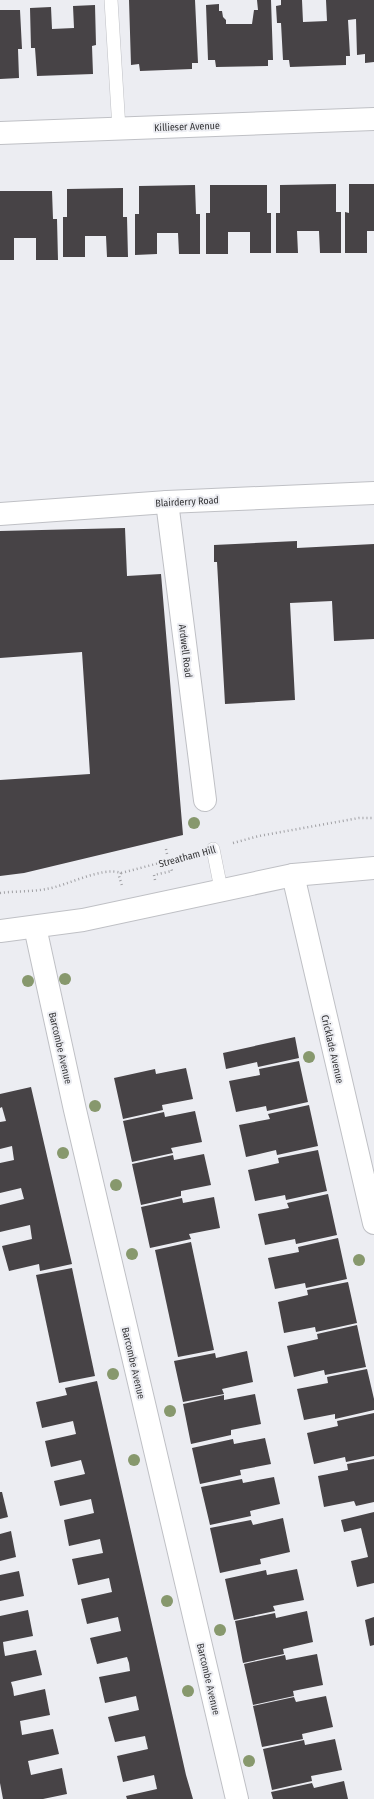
<svg xmlns="http://www.w3.org/2000/svg" width="374" height="1799" font-family="'Fira Sans Condensed',sans-serif">
<style>
.building{fill:#474346}
.lines{fill:none;stroke-linecap:round;stroke-linejoin:round}
.service-casing{stroke:#bfc0c5;stroke-width:14}
.minor-casing{stroke:#bfc0c5;stroke-width:24}
.trunk-casing{stroke:#bfc0c5;stroke-width:24}
.path{stroke:#a0a0a4;stroke-width:2.5;stroke-dasharray:1 3;stroke-linecap:butt}
.service{stroke:#fff;stroke-width:13}
.minor{stroke:#fff;stroke-width:22}
.trunk{stroke:#fff;stroke-width:22}
.tree{fill:#87986d}
.labels{text-anchor:middle;stroke-width:4;stroke-linejoin:round;paint-order:stroke}
.street-label{font-size:10px;fill:#353537;stroke:#ecedf2}
</style>
<rect width="100%" height="100%" fill="#ecedf2"/>
<g class="building">
<path d="M129 0H195L198 63H192V69L140 71 139 64 131 65Z"/>
<path d="M257 0H271L273 60H268V66L216 67 215 60H208L206 5 219 4V11H222L223 17 226 20V24H252L254 10H258Z"/>
<path d="M281 0H302L303 22 327 21 326 0H374V62L365 63V54L357 55 356 19 348 20 350 56H346V65L290 67 289 60H283L281 23H277L276 6 281 5Z"/>
<path d="M95 5 96 45 92 46 93 74 37 76 35 48H31L30 8 51 7 52 29 74 28 73 6Z"/>
<path d="M0 10H20L22 49H18L19 78 0 79Z"/>
<path d="M336 184V212H341V253H320L319 231H297L298 253H276V213H280V185Z"/>
<path d="M349 184H374V231H367V253H345V212L349 213Z"/>
<path d="M195 185 196 214H200V254H179L178 233H157V254L135 255V214H139V186Z"/>
<path d="M210 185H267V213H271V253H250V232H228V254H206V213H210Z"/>
<path d="M123 188V217H127L128 257H107L106 236H85V257H63V217H67V189Z"/>
<path d="M0 191H52L53 219H57L58 260H36V238H14V260H0Z"/>
<path d="M125 528 127 576 161 574 183 835 24 873 0 876V780L90 774 82 652 0 658V531Z"/>
<path d="M297 541V548L374 544V639L334 641 332 601 290 603 295 700 225 704 217 562H214V545Z"/>
<path d="M295 1037 299 1058 258 1067 257 1062 226 1069 223 1053Z"/>
<path d="M299 1061 308 1102 267 1111 266 1106 236 1112 229 1081 260 1075 259 1069Z"/>
<path d="M186 1068 193 1099 162 1105 163 1110 123 1119 114 1078 155 1069 156 1074Z"/>
<path d="M31 1087 72 1264 40 1271 39 1264 9 1271 2 1246 32 1239 30 1225 0 1232V1205L24 1199 21 1188 0 1193V1163L14 1160 12 1146 0 1149V1122L6 1121 2 1107 0 1108V1094Z"/>
<path d="M309 1105 318 1146 277 1155 276 1150 246 1157 239 1125 270 1119 268 1114Z"/>
<path d="M195 1111 202 1142 171 1148 173 1153 132 1162 123 1121 164 1112 165 1117Z"/>
<path d="M318 1150 327 1191 286 1200 285 1195 255 1201 248 1170 279 1163 278 1158Z"/>
<path d="M204 1154 211 1185 181 1191V1196L141 1205 132 1164 173 1155 174 1160Z"/>
<path d="M328 1194 337 1235 296 1244 295 1239 265 1245 258 1214 289 1208 287 1203Z"/>
<path d="M214 1197 220 1228 189 1234 191 1239 150 1248 141 1207 182 1198 183 1203Z"/>
<path d="M338 1238 347 1279 306 1288 305 1283 275 1289 268 1258 299 1252 298 1247Z"/>
<path d="M191 1242 214 1350 178 1357 155 1250Z"/>
<path d="M72 1268 95 1376 59 1383 36 1275Z"/>
<path d="M348 1282 357 1323 316 1332 315 1327 284 1333 278 1302 308 1295 307 1290Z"/>
<path d="M357 1325 366 1367 325 1375 324 1370 294 1377 287 1346 318 1339 317 1334Z"/>
<path d="M247 1351 253 1382 222 1389 224 1394 183 1402 174 1361 215 1353 216 1358Z"/>
<path d="M367 1369 374 1399V1410L335 1419V1414L304 1420 297 1389 328 1383 327 1377Z"/>
<path d="M97 1381 186 1775 193 1799H127L126 1796 157 1789 154 1775 123 1782 117 1756 148 1749 145 1736 115 1742 108 1717 139 1710 136 1696 105 1703 99 1677 130 1671 129 1663 127 1657 97 1664 90 1638 121 1631 118 1617 87 1624 81 1599 112 1592 109 1578 78 1585 72 1559 103 1553 100 1539 69 1546 64 1520 94 1513 91 1499 60 1506 54 1481 85 1474 81 1460 51 1467 45 1441 76 1434 73 1421 42 1428 36 1402 67 1395 65 1388Z"/>
<path d="M255 1394 261 1424 231 1430V1435L191 1444 183 1404 224 1395V1400Z"/>
<path d="M374 1413V1456L346 1462 345 1457 314 1464 307 1433 338 1426 337 1421Z"/>
<path d="M265 1438 271 1464 240 1470 241 1475 200 1484 192 1448 233 1439 234 1444Z"/>
<path d="M374 1459V1502L356 1506 354 1501 324 1507 318 1476 348 1470 347 1464Z"/>
<path d="M274 1477 280 1504 250 1511 251 1516 210 1525 201 1487 242 1479 243 1483Z"/>
<path d="M0 1492H2L8 1517 0 1519Z"/>
<path d="M374 1512V1583L357 1587 351 1561 368 1557 361 1528 344 1532 341 1520Z"/>
<path d="M283 1518 290 1552 260 1559 261 1564 220 1573 210 1528 251 1520 253 1525Z"/>
<path d="M11 1531 16 1557 0 1561V1534Z"/>
<path d="M297 1569 304 1600 273 1606 275 1611 234 1620 225 1579 266 1570 267 1575Z"/>
<path d="M19 1571 24 1596 0 1601V1575Z"/>
<path d="M28 1610 33 1636 3 1642 4 1650 5 1656 36 1650 42 1675 11 1682 13 1689 14 1696 45 1689 50 1715 20 1721 22 1735 53 1729 59 1754 28 1761 31 1775 62 1768 67 1794 43 1799H3L0 1783V1616Z"/>
<path d="M307 1611 313 1642 283 1649 284 1654 243 1663 235 1621 275 1613 276 1618Z"/>
<path d="M374 1617V1645L370 1646 365 1620Z"/>
<path d="M317 1654 323 1685 293 1691 294 1696 253 1705 244 1664 285 1655 286 1660Z"/>
<path d="M326 1696 333 1727 302 1734 303 1739 262 1747 253 1706 294 1697 296 1702Z"/>
<path d="M335 1739 342 1770 311 1776 312 1781 272 1790 263 1749 304 1740 305 1745Z"/>
<path d="M344 1781 348 1799H273L271 1792 312 1783 314 1788Z"/>
</g>
<g class="lines">
<g class="service-casing">
<g id="service">
<path d="M111 0 119 129"/>
<path d="M213 849 221 889"/>
</g>
</g>
<g class="minor-casing">
<g id="minor">
<path d="M0 133 374 119"/>
<path d="M167 502 205 800"/>
<path d="M0 514 167 502 374 493"/>
<path d="M293 875 374 1223"/>
<path d="M35 927 75 1110 237 1799"/>
</g>
</g>
<g class="trunk-casing">
<path id="trunk" d="M0 931 83 920 293 875 374 868"/>
</g>
<g class="path">
<path d="M233 843 259 836 359 818H374"/>
<path d="M166 849 167 854"/>
<path d="M121 873 119 876 122 886"/>
<path d="M155 880 154 875 172 871 171 868"/>
<path d="M0 893C15 891 31 892 46 889 67 886 102 866 121 873L194 854"/>
</g>
<use href="#service" class="service"/>
<use href="#minor" class="minor"/>
<use href="#trunk" class="trunk"/>
</g>
<g class="tree">
<circle cx="194" cy="823" r="6"/>
<circle cx="65" cy="979" r="6"/>
<circle cx="28" cy="981" r="6"/>
<circle cx="309" cy="1057" r="6"/>
<circle cx="95" cy="1106" r="6"/>
<circle cx="63" cy="1153" r="6"/>
<circle cx="116" cy="1185" r="6"/>
<circle cx="132" cy="1254" r="6"/>
<circle cx="359" cy="1260" r="6"/>
<circle cx="113" cy="1374" r="6"/>
<circle cx="170" cy="1411" r="6"/>
<circle cx="134" cy="1460" r="6"/>
<circle cx="167" cy="1601" r="6"/>
<circle cx="220" cy="1630" r="6"/>
<circle cx="188" cy="1691" r="6"/>
<circle cx="249" cy="1761" r="6"/>
</g>
<g class="labels">
<g class="street-label">
<text transform="translate(187 126) rotate(-2)" y="4">Killieser Avenue</text>
<text transform="translate(187 501) rotate(-3)" y="4">Blairderry Road</text>
<text transform="translate(186 651) rotate(83)" y="4">Ardwell Road</text>
<text transform="translate(187 856) rotate(-15)" y="4">Streatham Hill</text>
<text transform="translate(61 1048) rotate(77)" y="4">Barcombe Avenue</text>
<text transform="translate(333 1049) rotate(77)" y="4">Cricklade Avenue</text>
<text transform="translate(134 1363) rotate(77)" y="4">Barcombe Avenue</text>
<text transform="translate(209 1679) rotate(77)" y="4">Barcombe Avenue</text>
</g>
</g>
</svg>
